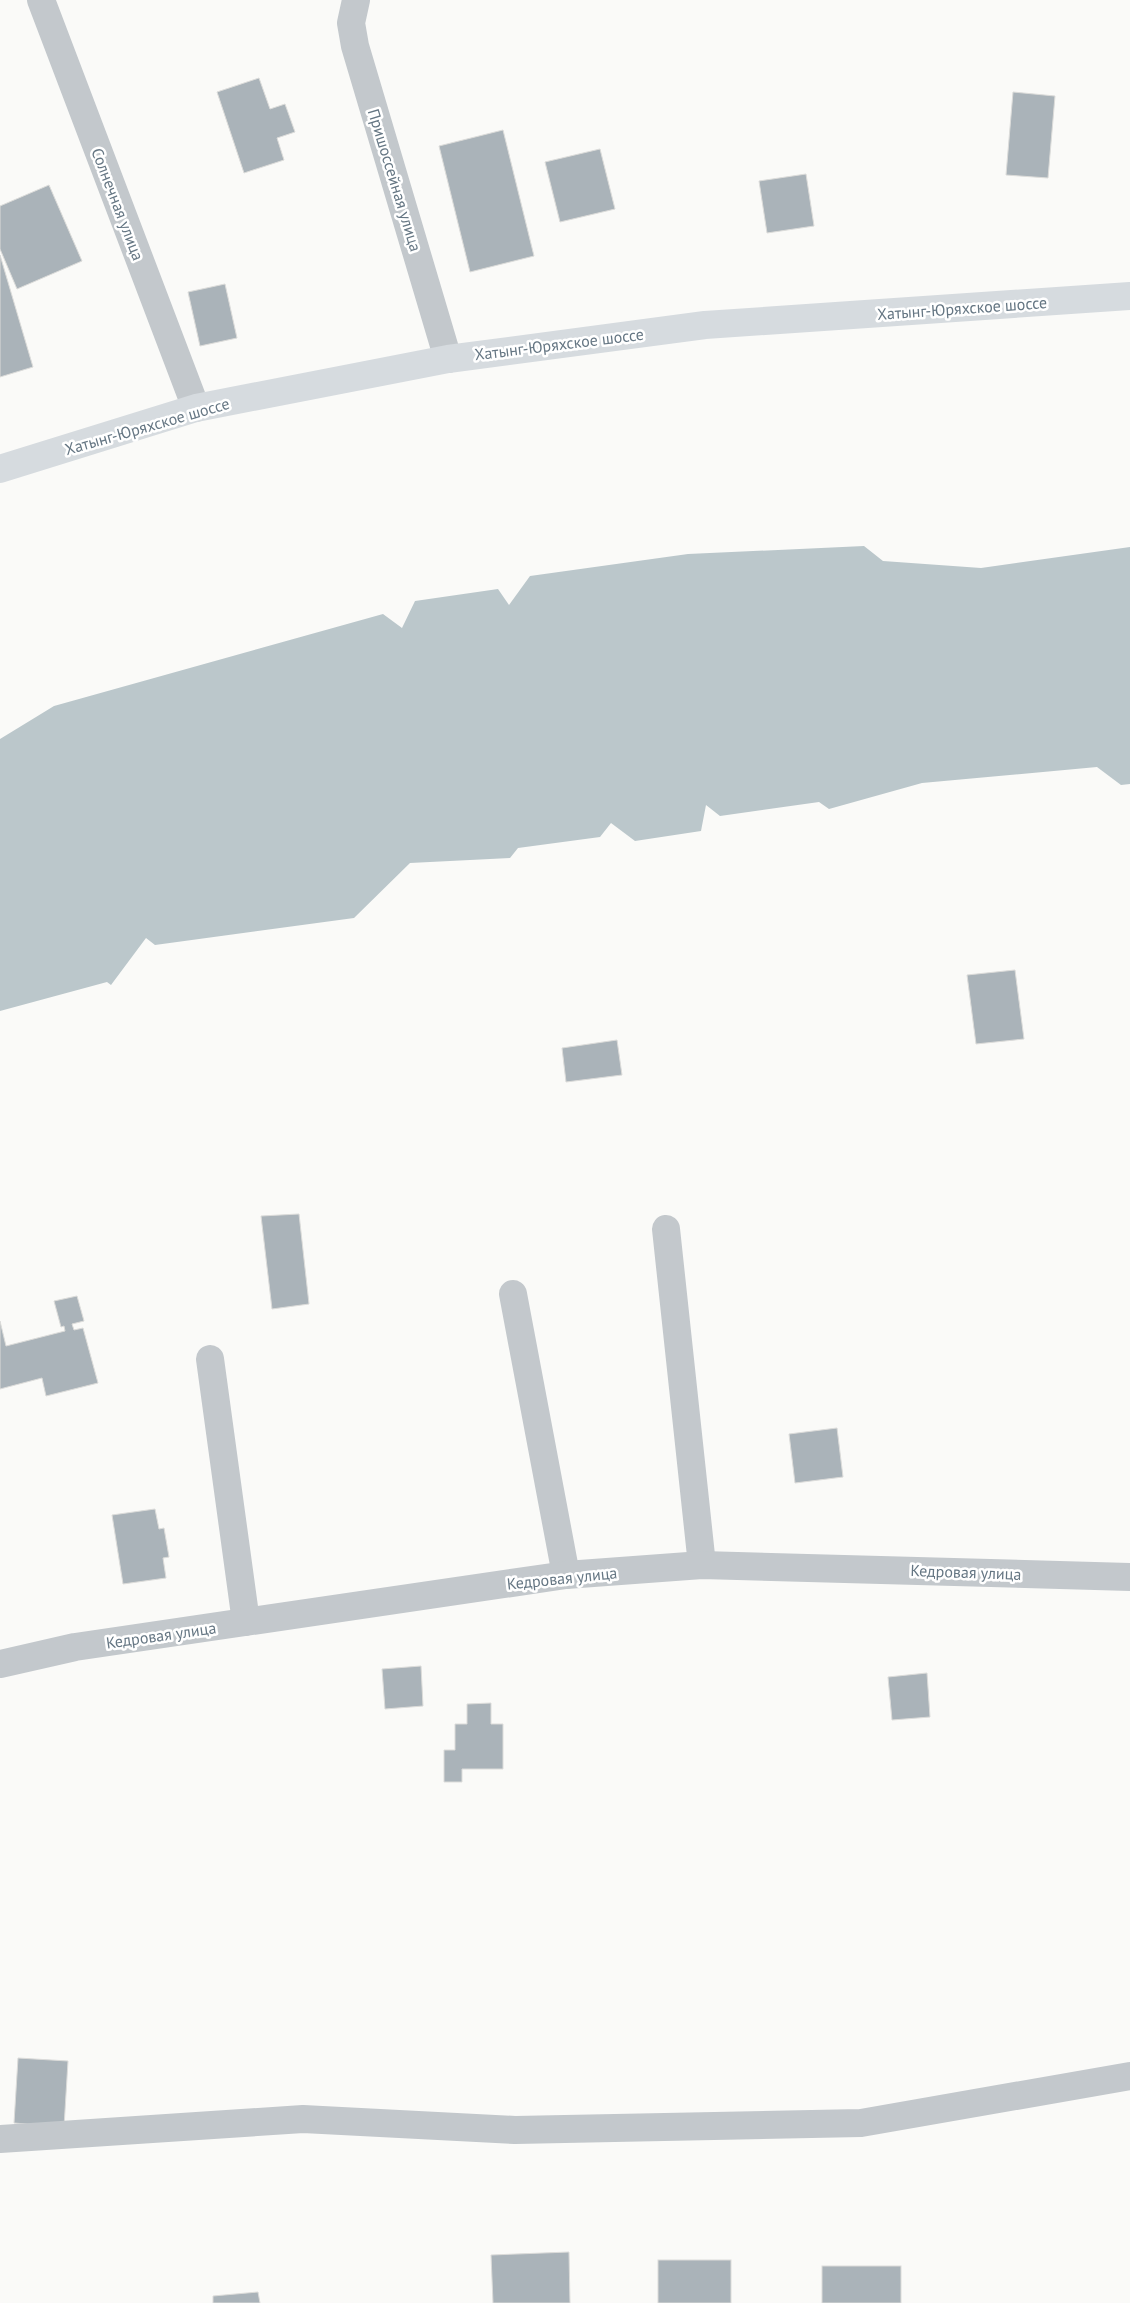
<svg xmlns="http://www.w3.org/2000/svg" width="1130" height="2303" font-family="'PT Sans',sans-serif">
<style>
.water{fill:#bbc7cb}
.building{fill:#aab3b9;stroke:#dcdcda}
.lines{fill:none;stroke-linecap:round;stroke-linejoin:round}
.minor{stroke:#c3c8cc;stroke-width:28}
.major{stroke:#d6dbdf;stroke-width:28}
.labels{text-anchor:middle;stroke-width:5;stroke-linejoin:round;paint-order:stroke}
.street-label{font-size:16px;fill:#657683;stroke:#fff}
</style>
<rect width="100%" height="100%" fill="#fafaf8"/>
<path class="water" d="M864 546 883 561 981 568 1130 547V784L1121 785 1097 767 922 783 829 809 819 802 720 816 706 805 701 831 635 841 611 823 600 837 518 848 510 858 410 863 354 918 155 945 146 938 111 985 107 982 0 1011V739L54 706 383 614 402 628 415 601 498 589 509 605 530 576 688 554Z"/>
<g class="building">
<path d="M259 78 270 109 285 104 295 132 277 138 284 160 244 173 217 92Z"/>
<path d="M1013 92 1055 96 1048 178 1006 175Z"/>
<path d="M503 130 534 256 470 272 439 146Z"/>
<path d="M600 149 615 209 560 222 545 162Z"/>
<path d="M806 174 814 226 767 233 759 181Z"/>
<path d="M49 185 82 261 17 289 0 249V206Z"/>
<path d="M0 255 33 367 0 377Z"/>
<path d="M225 284 237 338 200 346 188 292Z"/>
<path d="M1015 970 1024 1039 976 1044 967 975Z"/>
<path d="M617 1040 622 1075 566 1082 562 1048Z"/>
<path d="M299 1214 309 1304 272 1309 261 1216Z"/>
<path d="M77 1296 84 1321 72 1324 74 1330 83 1328 98 1383 46 1396 42 1378 0 1389V1321L6 1346 65 1331 64 1326 61 1327 54 1301Z"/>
<path d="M837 1428 843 1477 795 1483 789 1434Z"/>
<path d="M155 1509 159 1529 164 1528 169 1557 163 1558 166 1578 123 1584 112 1515Z"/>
<path d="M421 1666 423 1706 385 1709 382 1669Z"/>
<path d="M927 1673 930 1717 892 1720 888 1677Z"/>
<path d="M491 1703V1724H503V1769H462V1782H444V1750H455V1724H467V1704Z"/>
<path d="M18 2058 68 2061 64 2127 14 2123Z"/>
<path d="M569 2252 570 2303H493L491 2255Z"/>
<rect x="658" y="2260" width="73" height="43"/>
<rect x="822" y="2266" width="79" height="37"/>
<path d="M258 2292 260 2303H213V2296Z"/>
</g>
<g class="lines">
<g class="minor">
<path d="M41 0 196 408"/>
<path d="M356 0 351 23 355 46 448 359"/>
<path d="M666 1229 702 1565"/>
<path d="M513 1294 566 1575"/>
<path d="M210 1359 246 1622"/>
<path d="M0 1664 75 1647 566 1575 702 1565 1130 1577"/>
<path d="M0 2139 303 2119 515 2130 861 2123 1130 2076"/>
</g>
<path class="major" d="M0 469 196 408 448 359 705 325 1130 296"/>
</g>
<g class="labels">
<g class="street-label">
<text transform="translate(395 180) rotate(73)" y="6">Пришоссейная улица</text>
<text transform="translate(118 204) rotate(69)" y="6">Солнечная улица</text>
<text transform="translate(962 308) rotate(-4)" y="6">Хатынг-Юряхское шоссе</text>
<text transform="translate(559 344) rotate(-7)" y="6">Хатынг-Юряхское шоссе</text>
<text transform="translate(147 426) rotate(-16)" y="6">Хатынг-Юряхское шоссе</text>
<text transform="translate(966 1572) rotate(2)" y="6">Кедровая улица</text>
<text transform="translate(562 1578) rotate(-6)" y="6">Кедровая улица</text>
<text transform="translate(161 1635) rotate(-8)" y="6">Кедровая улица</text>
</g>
</g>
</svg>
